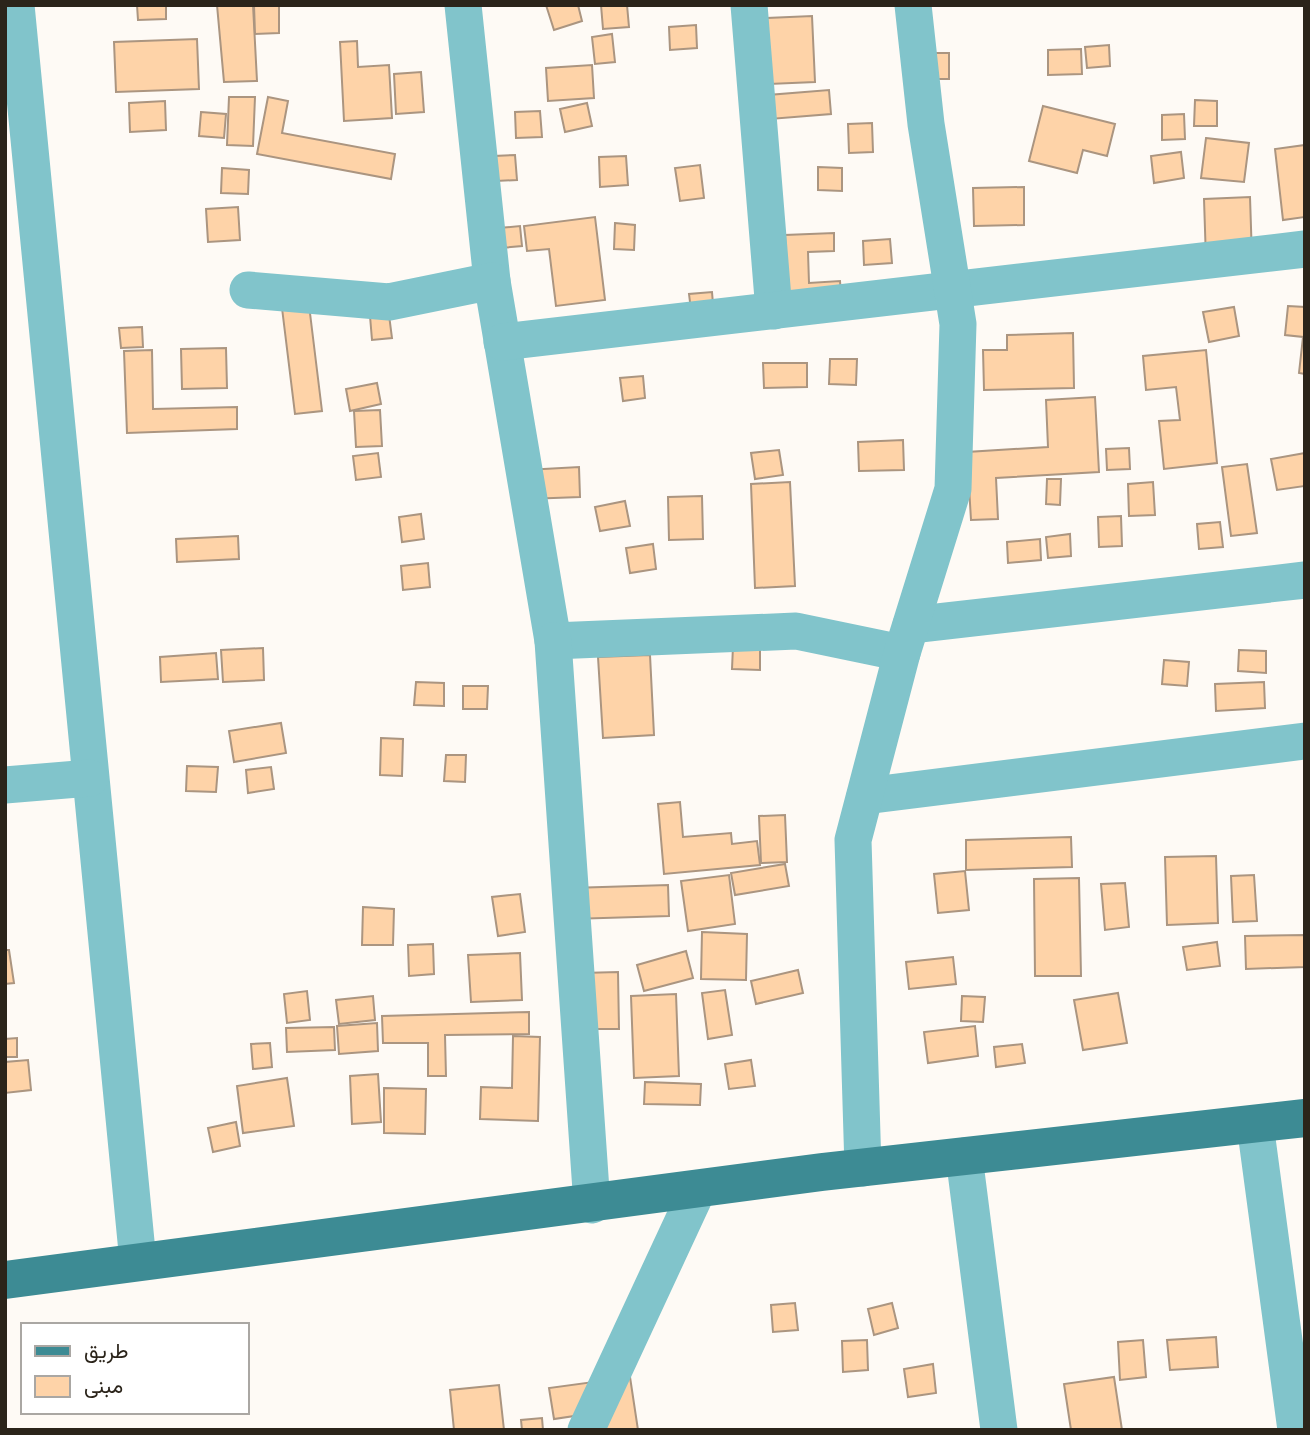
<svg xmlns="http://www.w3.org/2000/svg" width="1310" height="1435" font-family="Lora,Vazirmatn,serif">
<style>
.building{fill:#fed3a8;stroke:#ab9580;stroke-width:2}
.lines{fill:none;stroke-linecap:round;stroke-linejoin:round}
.street{stroke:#81c4cb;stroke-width:37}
.primary{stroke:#3d8b94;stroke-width:38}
</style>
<rect width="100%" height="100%" fill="#fefaf5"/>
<g class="building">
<path d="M137 5H166V19L138 20Z"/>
<path d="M217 5H253L257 81 224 82Z"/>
<path d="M254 5H279V33L255 34Z"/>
<path d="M546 5H578L582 21 554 30Z"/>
<path d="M601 5H627L629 27 603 29Z"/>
<path d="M812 16 815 82 769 84 767 18Z"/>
<path d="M696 25 697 48 670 50 669 27Z"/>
<path d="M612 34 615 62 595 64 592 37Z"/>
<path d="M197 39 199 89 116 92 114 42Z"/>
<path d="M357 41 358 67 389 65 392 118 344 121 340 42Z"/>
<path d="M1109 45 1110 66 1087 68 1085 47Z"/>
<path d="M1081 49 1082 74 1048 75V50Z"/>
<rect x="923" y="53" width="26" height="26"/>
<path d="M592 65 594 98 548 101 546 68Z"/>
<path d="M421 72 424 112 396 114 394 74Z"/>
<path d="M829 90 831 114 770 119 768 95Z"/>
<path d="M229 97H255L253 146 227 145Z"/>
<path d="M268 97 288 101 282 133 395 154 391 179 257 154Z"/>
<path d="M1195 100 1217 101V126H1194Z"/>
<path d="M165 101 166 130 130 132 129 103Z"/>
<path d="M587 103 592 126 565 132 560 109Z"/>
<path d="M1043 106 1115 124 1107 156 1083 150 1077 173 1029 161Z"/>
<path d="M540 111 542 137 516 138 515 112Z"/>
<path d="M201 112 226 114 224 138 199 136Z"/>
<path d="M1184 114 1185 139 1162 140V115Z"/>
<path d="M872 123 873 152 849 153 848 124Z"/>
<path d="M1206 138 1249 143 1244 182 1201 178Z"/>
<path d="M1305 145V217L1283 220 1275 149Z"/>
<path d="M1181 152 1184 178 1154 183 1151 156Z"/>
<path d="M515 155 517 180 496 181 494 156Z"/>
<path d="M626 156 628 185 600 187 599 157Z"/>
<path d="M700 165 704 198 680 201 675 168Z"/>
<path d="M818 167 842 168V191L818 190Z"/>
<path d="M222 168 249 170 248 194 221 193Z"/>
<path d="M1024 187V225L974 226 973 188Z"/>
<path d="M1250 197 1252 258 1206 260 1204 199Z"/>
<path d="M238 207 240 240 208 242 206 209Z"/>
<path d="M595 217 605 300 556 306 549 249 527 251 524 226Z"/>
<path d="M615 223 635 225 634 250 614 249Z"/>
<path d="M520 226 522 246 501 248 499 228Z"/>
<path d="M834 233V251L808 252 809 283 840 281 842 305 788 308 785 235Z"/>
<path d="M890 239 892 263 864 265 863 241Z"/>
<path d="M712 292 714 316 692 318 689 294Z"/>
<path d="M309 305 322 411 295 414 282 308Z"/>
<path d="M1288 306 1305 307V374L1299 373 1303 337 1285 335Z"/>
<path d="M1234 307 1239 336 1209 342 1203 312Z"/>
<path d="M389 315 392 338 372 340 370 316Z"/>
<path d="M142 327 143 347 121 348 119 328Z"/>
<path d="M1073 333 1074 388 984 390 983 350H1007V335Z"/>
<path d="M226 348 227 388 182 389 181 349Z"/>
<path d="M152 350 153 409 237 407V429L127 433 124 351Z"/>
<path d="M1206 350 1217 463 1164 469 1159 421 1180 420 1176 387 1146 390 1143 356Z"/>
<path d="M830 359H857L856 385 829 384Z"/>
<path d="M763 363H807V387L764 388Z"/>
<path d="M643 376 645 398 623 401 620 378Z"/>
<path d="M377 383 381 404 350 411 346 389Z"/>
<path d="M1095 397 1099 472 996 478 998 519 971 520 967 452 1048 447 1046 400Z"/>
<path d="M380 410 382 446 356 447 354 411Z"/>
<path d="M903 440 904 470 859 471 858 442Z"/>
<path d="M1129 448 1130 469 1107 470 1106 449Z"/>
<path d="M779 450 783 475 755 479 751 453Z"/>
<path d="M378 453 381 477 356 480 353 456Z"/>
<path d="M1305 453V486L1277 490 1271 459Z"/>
<path d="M1247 464 1257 533 1231 536 1222 467Z"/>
<path d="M579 467 580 497 527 499 526 470Z"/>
<path d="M1047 479H1061L1060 505 1046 504Z"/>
<path d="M790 482 795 586 755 588 751 484Z"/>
<path d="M1153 482 1155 515 1129 516 1128 484Z"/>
<path d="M702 496 703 539 669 540 668 497Z"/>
<path d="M625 501 630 526 600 531 595 507Z"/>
<path d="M421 514 424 539 402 542 399 517Z"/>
<path d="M1121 516 1122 546 1099 547 1098 517Z"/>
<path d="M1220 522 1223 547 1199 549 1197 524Z"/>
<path d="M1070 534 1071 556 1048 558 1046 537Z"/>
<path d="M238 536 239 559 177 562 176 539Z"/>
<path d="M1040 539 1041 560 1008 563 1007 542Z"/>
<path d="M653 544 656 569 630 573 626 548Z"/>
<path d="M428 563 430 587 403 590 401 566Z"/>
<path d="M733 646 760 647V670L732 669Z"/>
<path d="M263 648 264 680 223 682 221 650Z"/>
<path d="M1239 650 1266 651V673L1238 671Z"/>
<path d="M216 653 218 679 161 682 160 657Z"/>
<path d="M650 655 654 735 603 738 598 657Z"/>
<path d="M1164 660 1189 662 1187 686 1162 684Z"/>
<path d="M416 682 444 683V706L414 705Z"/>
<path d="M1264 682 1265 708 1216 711 1215 684Z"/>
<path d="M463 686H488L487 709H463Z"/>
<path d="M281 723 286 753 234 762 229 731Z"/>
<path d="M381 738 403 739 402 776 380 775Z"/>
<path d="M446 755H466L465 782 444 781Z"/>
<path d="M187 766 218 767 216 792 186 791Z"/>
<path d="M271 767 274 789 248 793 246 770Z"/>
<path d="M680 802 683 837 731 833 732 844 757 841 760 865 664 874 658 804Z"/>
<path d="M785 815 787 862 761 863 759 816Z"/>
<path d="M1071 837 1072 867 966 870V840Z"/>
<path d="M1216 856 1218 923 1167 925 1165 857Z"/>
<path d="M785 864 789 886 735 895 731 873Z"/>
<path d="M965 871 969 910 938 913 934 874Z"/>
<path d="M729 875 735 924 688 931 681 881Z"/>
<path d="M1254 875 1257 921 1233 922 1231 876Z"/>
<path d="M1079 878 1081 976H1035L1034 879Z"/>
<path d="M1125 883 1129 927 1105 930 1101 884Z"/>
<path d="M668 885 669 916 571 919 570 888Z"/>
<path d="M520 894 525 932 498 936 492 897Z"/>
<path d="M363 907 394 909 393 945H362Z"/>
<path d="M702 932 747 934 746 980 701 979Z"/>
<path d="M1305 935V967L1246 969 1245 936Z"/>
<path d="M1217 942 1220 966 1187 970 1183 947Z"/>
<path d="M433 944 434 974 409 976 408 945Z"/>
<path d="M5 950H9L14 983 5 984Z"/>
<path d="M686 951 693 978 644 991 637 965Z"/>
<path d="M520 953 522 1000 471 1002 468 955Z"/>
<path d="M953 957 956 984 909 989 906 962Z"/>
<path d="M798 970 803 993 756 1004 751 981Z"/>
<path d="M618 972 619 1029H583L582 973Z"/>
<path d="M725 990 732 1035 708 1039 702 993Z"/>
<path d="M307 991 310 1020 287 1023 284 994Z"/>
<path d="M1118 993 1127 1043 1083 1050 1074 1000Z"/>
<path d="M676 994 679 1076 634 1078 631 996Z"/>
<path d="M373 996 375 1020 339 1024 336 1000Z"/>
<path d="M962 996 985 997 983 1022 961 1021Z"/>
<path d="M529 1012V1034L445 1035 446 1076H428V1043H383L382 1016Z"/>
<path d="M377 1023 378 1051 339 1054 337 1026Z"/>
<path d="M975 1026 978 1056 928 1063 924 1032Z"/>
<path d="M334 1027 335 1050 287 1052 286 1028Z"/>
<path d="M513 1036 540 1037 538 1121 480 1119 481 1087 512 1088Z"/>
<path d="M17 1038V1057H5V1039Z"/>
<path d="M270 1043 272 1067 253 1069 251 1044Z"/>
<path d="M1022 1044 1025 1063 996 1067 994 1047Z"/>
<path d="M28 1060 31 1090 5 1093V1062Z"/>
<path d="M751 1060 755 1086 729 1089 725 1064Z"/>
<path d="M378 1074 381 1122 352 1124 350 1076Z"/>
<path d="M287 1078 294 1126 243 1133 237 1086Z"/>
<path d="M645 1082 701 1084 700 1105 644 1104Z"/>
<path d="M384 1088 426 1089 425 1134 384 1133Z"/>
<path d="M236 1122 240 1146 213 1152 208 1128Z"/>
<path d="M795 1303 798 1330 773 1332 771 1305Z"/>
<path d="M892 1303 898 1328 874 1335 868 1309Z"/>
<path d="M1216 1337 1218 1367 1170 1370 1167 1340Z"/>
<path d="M867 1340 868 1370 843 1372 842 1341Z"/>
<path d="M1143 1340 1146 1377 1120 1380 1118 1342Z"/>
<path d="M933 1364 936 1393 908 1397 904 1369Z"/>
<path d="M630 1377 638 1430H603L601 1412 554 1419 549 1388Z"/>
<path d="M1114 1377 1122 1430H1071L1064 1384Z"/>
<path d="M499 1385 504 1430H454L450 1390Z"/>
<path d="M542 1418 543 1430H522L521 1420Z"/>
</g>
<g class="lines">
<g class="street">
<path d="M16 5 138 1262"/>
<path d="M463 5 492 281"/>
<path d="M749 5 774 311"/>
<path d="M248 290 389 302 492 281 553 641 796 631 902 653"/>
<path d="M502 342 1305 249"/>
<path d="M911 625 1305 580"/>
<path d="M553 641 592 1205"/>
<path d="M5 785 90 778"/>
<path d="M865 796 1305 741"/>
<path d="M1255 1124 1296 1430"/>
<path d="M964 1156 999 1430"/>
<path d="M863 1168 853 840 902 653 953 489 958 324 926 124 913 5"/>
<path d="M586 1430 698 1189"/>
</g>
<path class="primary" d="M5 1280 822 1172 1305 1118"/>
</g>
<rect width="1310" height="1435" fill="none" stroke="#2b241a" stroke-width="14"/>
<rect x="21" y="1323" width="228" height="91" fill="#ffffff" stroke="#aaa7a3" stroke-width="2"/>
<rect x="35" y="1346" width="35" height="10" fill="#3d8b94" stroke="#aaa7a3" stroke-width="2"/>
<text x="84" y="1358" font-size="21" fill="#2b241a">طريق</text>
<rect x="35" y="1376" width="35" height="21" fill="#fed3a8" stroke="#aaa7a3" stroke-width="2"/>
<text x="84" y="1393" font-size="21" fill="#2b241a">مبنى</text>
</svg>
